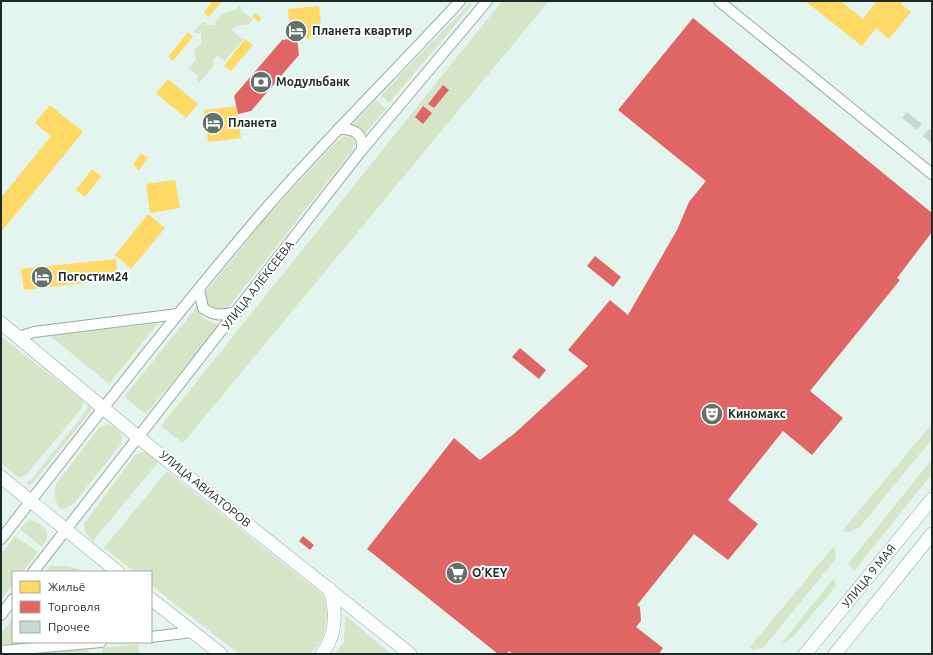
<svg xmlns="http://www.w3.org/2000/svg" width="933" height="655" font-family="Ubuntu,sans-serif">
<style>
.green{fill:#d6e5c8}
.homes{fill:#ffd966}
.shops{fill:#e06666}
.building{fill:#c8dace}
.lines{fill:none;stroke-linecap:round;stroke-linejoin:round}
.tertiary-casing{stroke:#9ba9a4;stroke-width:12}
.primary-casing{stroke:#9ba9a4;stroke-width:14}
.tertiary{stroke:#fbfefd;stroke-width:10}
.primary{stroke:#fbfefd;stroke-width:13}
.labels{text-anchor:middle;stroke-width:4;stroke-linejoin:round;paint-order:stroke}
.poi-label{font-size:12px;font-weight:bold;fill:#1d2925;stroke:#fff;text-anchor:start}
.street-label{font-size:12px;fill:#1d2925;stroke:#fff}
</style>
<rect width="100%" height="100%" fill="#e4f5ef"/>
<g class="green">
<path d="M502 1H549L183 443 161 426Z"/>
<path d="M470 3 472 5 389 103 381 95Z"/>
<path d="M238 6H240L241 11 253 19 249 24 235 26 232 30 243 40 225 61 217 55 213 60 214 65 200 82 198 81 197 75 190 69 187 70 196 60 194 50 201 44V33H195V30L203 22H206L205 25H216L215 22 222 14 238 9Z"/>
<path d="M376 100 386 109 364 135 352 125Z"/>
<path d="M346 135 352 138 355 143 352 151 227 309 217 313C207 309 205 303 205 293L263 221 334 144Z"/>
<path d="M196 308 204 319 219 325 146 414 124 397Z"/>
<path d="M158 323 109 384 50 336Z"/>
<path d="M1 336 83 401 82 408 27 474 20 478 1 463Z"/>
<path d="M87 406H91V411L33 483 28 485 26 483 28 481 31 480 87 410Z"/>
<path d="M108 424 116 428 122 435V443L74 503 67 508 61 509C55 503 53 493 56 484L99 428Z"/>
<path d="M932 424V439L859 528 848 532 842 531Z"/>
<path d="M147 451 159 461 93 541 85 532 84 524 136 454Z"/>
<path d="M932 459V474L855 570 848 564Z"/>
<path d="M167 471 323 595C329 606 327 631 320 642 318 646 313 650 310 654H239L151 585V572H135L104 548Z"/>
<path d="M29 520C44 523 53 533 42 547L20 529Z"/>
<path d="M15 536 38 552 22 572H13V584L1 600V555Z"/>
<path d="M834 546 836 555 834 561 764 647 754 650 749 648Z"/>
<path d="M50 566H67L88 572H46Z"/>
<path d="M834 578 836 586 793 637 780 645Z"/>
<path d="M345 615 391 654H335L344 642Z"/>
<path d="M13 618V642H31L1 644V634Z"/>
<path d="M138 644 139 653 103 654 102 648Z"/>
<path d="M88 648 89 654H36Z"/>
</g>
<g class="homes">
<path d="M213 1H222L209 17 204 12Z"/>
<path d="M805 1H845L843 3 863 19 877 1H903L901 4 911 12 889 39 876 28 862 46Z"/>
<path d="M319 6 322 37 291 39 288 9Z"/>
<path d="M255 13 262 18 259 22 252 17Z"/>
<path d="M188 32 193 37 173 61 168 57Z"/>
<path d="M245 39 253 45 231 71 224 66Z"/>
<path d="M168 79 198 104 186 118 156 93Z"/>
<path d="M50 105 83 132 1 232V198L51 136 35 123Z"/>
<path d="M236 106 241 138 208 142 204 110Z"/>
<path d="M141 153 148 158 139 170 133 165Z"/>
<path d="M92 169 101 176 85 197 76 190Z"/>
<path d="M175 180 180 208 150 213 146 184Z"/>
<path d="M148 214 165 228 131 269 115 255Z"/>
<path d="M116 259 118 279 24 290 21 269Z"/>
</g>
<g class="shops">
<path d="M693 18 932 213V232L897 278 900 280 810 391 843 418 812 455 783 431 728 500 758 524 728 560 694 534 637 605 640 607 641 621 636 627 663 648 659 654H513L509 651 507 654H498L367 549 454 438 480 460 515 433 588 366 568 350 610 300 628 315 677 230 689 202 706 181 618 110Z"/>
<path d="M297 38 299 55 251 111 238 114 234 96 282 40Z"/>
<path d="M443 85 449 90 434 108 428 104Z"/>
<path d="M423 106 432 113 423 124 415 117Z"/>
<path d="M595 256 621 277 613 287 587 266Z"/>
<path d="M520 348 546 370 539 379 512 357Z"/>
<path d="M303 536 314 545 310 550 299 541Z"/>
</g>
<g class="building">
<path d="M907 112 922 124 917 130 902 118Z"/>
<path d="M929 129 932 131V144L923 136Z"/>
</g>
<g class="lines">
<g class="tertiary-casing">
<g id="tertiary">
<path d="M719 1 932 174"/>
<path d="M338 129C354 128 363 133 362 150"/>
<path d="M199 289 203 308C215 317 223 315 237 312"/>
<path d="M18 337 34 332 178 314"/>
<path d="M1 539C86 430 171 320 261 214 324 141 394 73 460 1"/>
<path d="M33 572 361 151 487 1"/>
<path d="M1 615 13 599"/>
<path d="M151 637 192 632"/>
<path d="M1 651 101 642"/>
</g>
</g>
<g class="primary-casing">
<g id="primary">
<path d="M1 323 138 437 410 654"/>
<path d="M1 477 118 572"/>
<path d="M151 599 221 654"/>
<path d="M322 654C337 634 337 611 329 588"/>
<path d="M805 654 932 499"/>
<path d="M835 654 932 534"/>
</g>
</g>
<use href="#tertiary" class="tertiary"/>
<use href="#primary" class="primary"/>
</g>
<defs>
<g id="hotel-disc" transform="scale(1.15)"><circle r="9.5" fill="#63706c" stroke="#fff"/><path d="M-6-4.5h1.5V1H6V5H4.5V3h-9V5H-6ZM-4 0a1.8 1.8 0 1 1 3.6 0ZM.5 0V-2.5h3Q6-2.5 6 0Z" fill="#fff"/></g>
<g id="bank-disc" transform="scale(1.15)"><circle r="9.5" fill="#63706c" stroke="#fff"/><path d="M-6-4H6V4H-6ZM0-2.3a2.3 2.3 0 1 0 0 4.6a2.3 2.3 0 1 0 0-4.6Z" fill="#fff"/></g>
<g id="theatre-disc" transform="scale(1.15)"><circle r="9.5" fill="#63706c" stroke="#fff"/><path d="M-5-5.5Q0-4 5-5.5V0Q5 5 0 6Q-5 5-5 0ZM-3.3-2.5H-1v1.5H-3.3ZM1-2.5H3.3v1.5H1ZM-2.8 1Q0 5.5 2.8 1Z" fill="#fff"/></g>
<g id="supermarket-disc" transform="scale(1.15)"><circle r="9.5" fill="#63706c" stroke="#fff"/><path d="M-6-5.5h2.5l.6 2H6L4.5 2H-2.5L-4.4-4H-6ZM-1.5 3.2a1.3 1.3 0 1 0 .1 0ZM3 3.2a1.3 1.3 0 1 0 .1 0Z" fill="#fff"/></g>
</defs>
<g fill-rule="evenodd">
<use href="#hotel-disc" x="296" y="31"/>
<use href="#bank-disc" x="261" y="82"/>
<use href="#hotel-disc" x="213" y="123"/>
<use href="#hotel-disc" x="42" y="277"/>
<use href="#theatre-disc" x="712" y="414"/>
<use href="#supermarket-disc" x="457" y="573"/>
</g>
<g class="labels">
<g class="poi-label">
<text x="312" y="35">Планета квартир</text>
<text x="276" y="86">Модульбанк</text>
<text x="228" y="127">Планета</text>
<text x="58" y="281">Погостим24</text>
<text x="728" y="418">Киномакс</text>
<text x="472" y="577">O’KEY</text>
</g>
<g class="street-label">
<text transform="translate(258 285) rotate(-52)" y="4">УЛИЦА АЛЕКСЕЕВА</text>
<text transform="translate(205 489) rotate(39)" y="4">УЛИЦА АВИАТОРОВ</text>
<text transform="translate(869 576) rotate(-51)" y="4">УЛИЦА 9 МАЯ</text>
</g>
</g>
<rect width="933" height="655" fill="none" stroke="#1d2925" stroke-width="4"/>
<rect x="12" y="571" width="140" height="72" fill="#ffffff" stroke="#a5a9a8"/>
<rect x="20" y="581" width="20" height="12" fill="#ffd966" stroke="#a5a9a8"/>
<text x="48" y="591" font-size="12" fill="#1d2925">Жильё</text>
<rect x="20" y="601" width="20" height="12" fill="#e06666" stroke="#a5a9a8"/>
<text x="48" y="611" font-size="12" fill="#1d2925">Торговля</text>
<rect x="20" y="621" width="20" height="12" fill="#c8dace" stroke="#a5a9a8"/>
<text x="48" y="631" font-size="12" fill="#1d2925">Прочее</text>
</svg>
